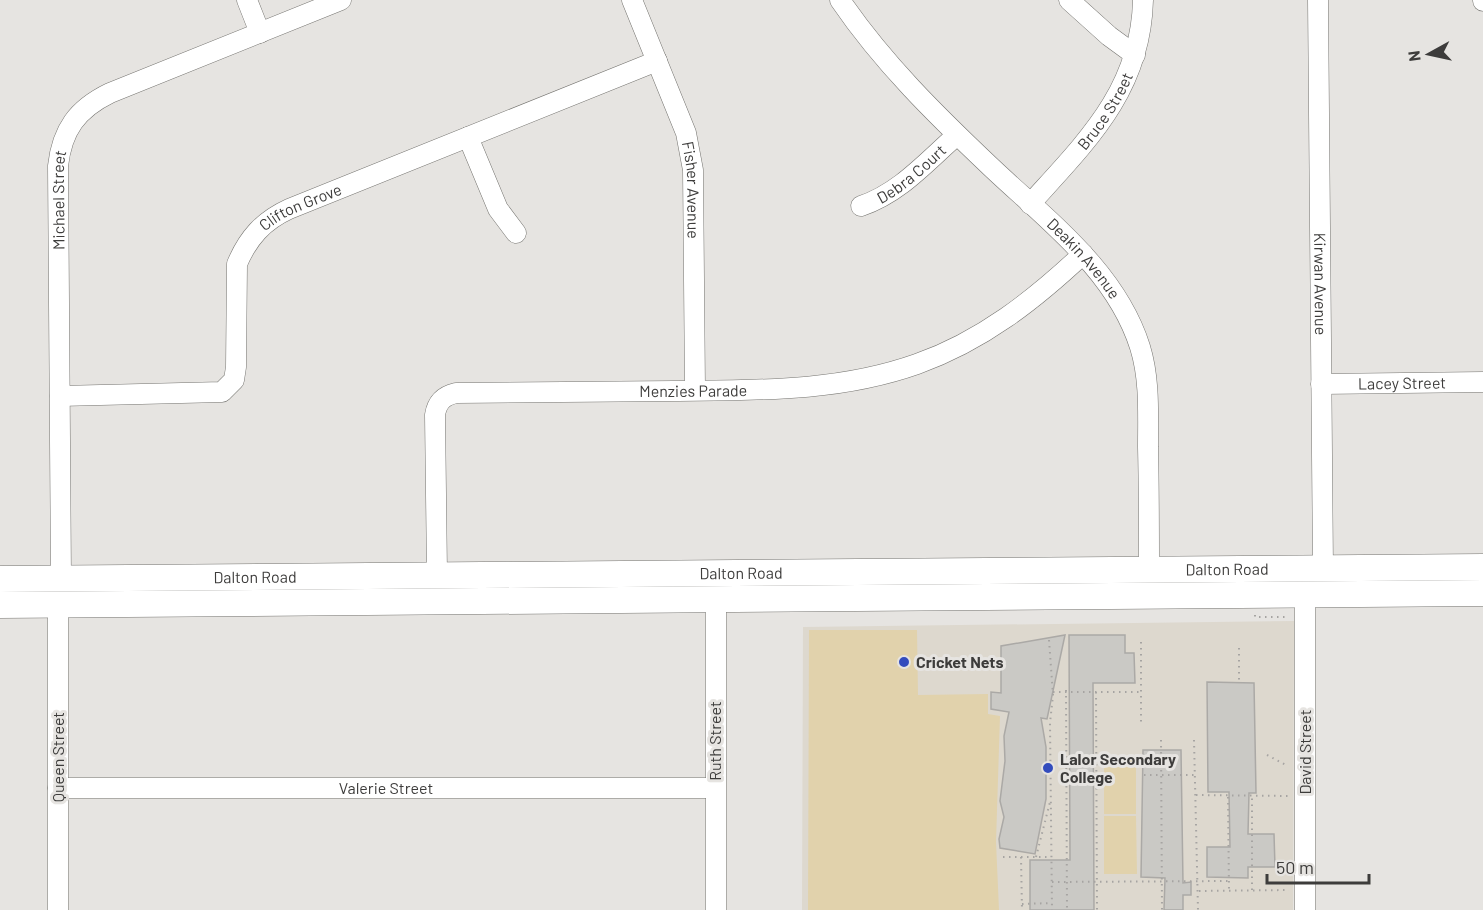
<svg xmlns="http://www.w3.org/2000/svg" width="1483" height="910" font-family="Barlow,sans-serif">
<style>
.built{fill:#ddd8ce}
.green{fill:#e1d2ac}
.building{fill:#cac9c5;stroke:#aba9a6;stroke-width:1.5}
.lines{fill:none;stroke-linecap:round;stroke-linejoin:round}
.minor-casing{stroke:#757470;stroke-width:21}
.major-casing{stroke:#757470;stroke-width:27}
.path{stroke:#a6a4a2;stroke-width:2;stroke-dasharray:1.5 4.5;stroke-linecap:butt}
.minor{stroke:#fff;stroke-width:20}
.major{stroke:#fff;stroke-width:26}
.poi-dot{fill:#334cbd;stroke:#e6e4e1;stroke-width:2}
.labels{text-anchor:middle;stroke-width:6;stroke-linejoin:round;paint-order:stroke}
.street-label{font-size:16px;fill:#3d3c3b;stroke:#e6e4e1}
.poi-label{font-size:16px;font-weight:bold;fill:#3d3c3b;stroke:#e6e4e1;text-anchor:start}
</style>
<rect width="100%" height="100%" fill="#e6e4e1"/>
<path class="built" d="M1294 621 1293 910H802L803 627Z"/>
<g class="green">
<path d="M809 630H917L918 695 988 694V714L1000 716 996 842 999 910H808Z"/>
<rect x="1104" y="755" width="32" height="59"/>
<path d="M1104 816H1136L1137 874H1104Z"/>
</g>
<g class="building">
<path d="M1065 635 1047 719 1041 718 1046 747V799L1035 854 1000 848 999 839 1004 817 1000 801 1005 761 1004 736 1009 712 991 709V692L1001 693V646Z"/>
<path d="M1069 635H1125V653H1134L1135 683H1093L1094 910H1030V860H1070Z"/>
<path d="M1207 682 1254 683 1256 793H1249L1248 834H1274L1275 867H1248V878L1207 877V847H1230L1229 792H1208Z"/>
<path d="M1143 750H1181L1183 883 1191 882V895H1183V910H1164L1165 878 1141 877Z"/>
</g>
<g class="lines">
<g class="minor-casing">
<g id="minor">
<path d="M247 0 260 33"/>
<path id="s1" d="M632 0 686 133 693 170 695 390"/>
<path id="s2" d="M840 0C883 63 936 115 992 168 1048 221 1116 271 1140 347 1150 379 1148 414 1148 447 1149 487 1149 528 1149 569"/>
<path d="M1069 0 1109 36 1135 55"/>
<path id="s3" d="M1318 0 1323 568"/>
<path d="M1483 0V1"/>
<path d="M468 137 498 209 516 233"/>
<path id="s4" d="M1030 204C1086 142 1141 90 1143 0"/>
<path id="s5" d="M861 206C900 193 927 161 957 135"/>
<path id="s6" d="M1321 384 1483 382"/>
<path id="s7" d="M60 396 222 392 234 380 236 367 237 264C248 238 263 221 289 209L657 61"/>
<path id="s8" d="M437 573 435 415C437 402 443 396 456 393 529 392 602 391 674 391 757 390 838 392 917 364 982 341 1034 300 1083 254"/>
<path id="s9" d="M61 578 58 166C62 130 77 109 110 93L341 0"/>
<path d="M1305 595V910"/>
<path d="M716 599V910"/>
<path id="s10" d="M58 788H715"/>
<path d="M58 910V605"/>
</g>
</g>
<g class="major-casing">
<g id="major">
<path id="s11" d="M0 579 1483 567"/>
<path d="M0 605 1483 593"/>
</g>
</g>
<g class="path">
<path d="M1255 615V617H1289"/>
<path d="M1049 640 1053 695 1050 723 1052 910"/>
<path d="M1141 642V726"/>
<path d="M1239 648V680"/>
<path d="M1066 690 1067 910"/>
<path d="M1053 692H1141"/>
<path d="M1096 692 1097 910"/>
<path d="M1161 740 1162 910"/>
<path d="M1194 740 1198 910"/>
<path d="M1267 755 1288 766"/>
<path d="M1144 775H1195"/>
<path d="M1196 795 1289 796"/>
<path d="M1228 797 1229 890"/>
<path d="M1003 857H1051"/>
<path d="M1021 857 1022 910"/>
<path d="M1036 857 1050 802"/>
<path d="M1052 882 1229 881"/>
<path d="M1252 890V797"/>
<path d="M1199 891 1289 890"/>
<path d="M1022 904 1052 903"/>
</g>
<use href="#minor" class="minor"/>
<use href="#major" class="major"/>
</g>
<g class="poi-dot">
<circle cx="904" cy="662" r="6"/>
<circle cx="1048" cy="768" r="6"/>
</g>
<g class="labels">
<g class="street-label">
<text dy="6" stroke="none"><textPath href="#s4" startOffset="120">Bruce Street</textPath></text>
<text dy="6" stroke="none"><textPath href="#s5" startOffset="60">Debra Court</textPath></text>
<text dy="6" stroke="none"><textPath href="#s1" startOffset="201">Fisher Avenue</textPath></text>
<text dy="6" stroke="none"><textPath href="#s9" startOffset="378">Michael Street</textPath></text>
<text dy="6" stroke="none"><textPath href="#s7" startOffset="384">Clifton Grove</textPath></text>
<text dy="6" stroke="none"><textPath href="#s2" startOffset="356">Deakin Avenue</textPath></text>
<text dy="6" stroke="none"><textPath href="#s3" startOffset="284">Kirwan Avenue</textPath></text>
<text dy="6" stroke="none"><textPath href="#s6" startOffset="81">Lacey Street</textPath></text>
<text dy="6" stroke="none"><textPath href="#s8" startOffset="428">Menzies Parade</textPath></text>
<text dy="6" stroke="none"><textPath href="#s11" startOffset="1227">Dalton Road</textPath></text>
<text dy="6" stroke="none"><textPath href="#s11" startOffset="741">Dalton Road</textPath></text>
<text dy="6" stroke="none"><textPath href="#s11" startOffset="255">Dalton Road</textPath></text>
<text transform="translate(715 741) rotate(-90)" y="6">Ruth Street</text>
<text transform="translate(1305 752) rotate(-90)" y="6">David Street</text>
<text transform="translate(58 757) rotate(-90)" y="6">Queen Street</text>
<text dy="6" stroke="none"><textPath href="#s10" startOffset="328">Valerie Street</textPath></text>
</g>
<g class="poi-label">
<text x="916" y="668">Cricket Nets</text>
<text x="1060" y="765">Lalor Secondary<tspan x="1060" dy="18">College</tspan></text>
</g>
</g>
<g transform="translate(1429 54) rotate(262)" stroke="#e6e4e1" stroke-width="4.5" paint-order="stroke">
<path d="M0-4.5L10 22L0 15L-10 22Z" fill="#3d3c3b"/>
<text y="-9" font-size="16" font-weight="bold" text-anchor="middle" fill="#3d3c3b">N</text>
</g>
<path d="M1267 874v9h102v-9" fill="none" stroke="#3d3c3b" stroke-width="3"/>
<text x="1276" y="874" font-size="18" fill="#3d3c3b" stroke="#e6e4e1" stroke-width="4.5" paint-order="stroke">50 m</text>
</svg>
